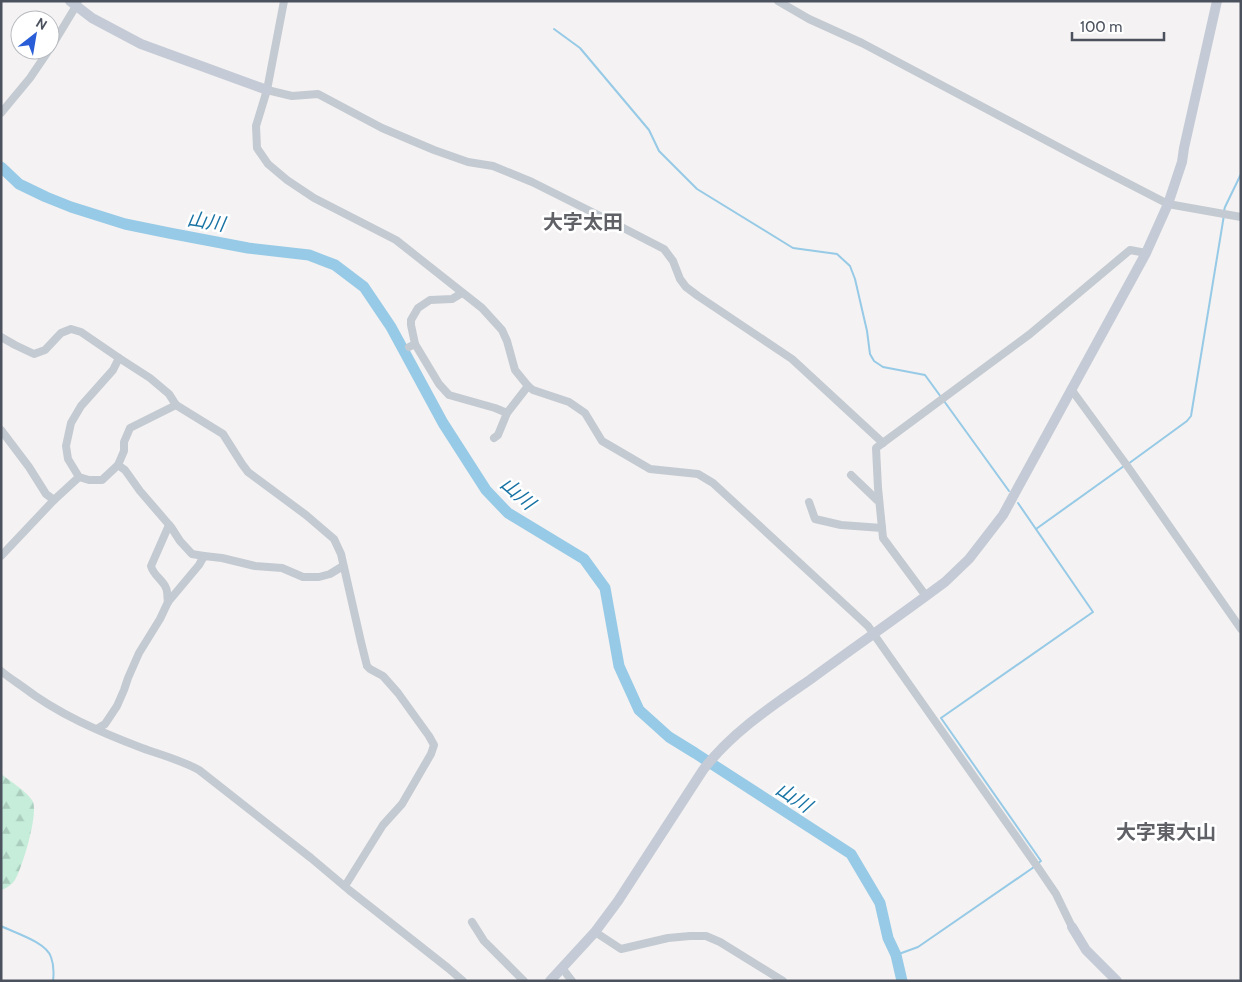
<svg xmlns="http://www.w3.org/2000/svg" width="1242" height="982" font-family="Cabin,'Noto Sans JP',sans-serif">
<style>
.forest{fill:url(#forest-firs)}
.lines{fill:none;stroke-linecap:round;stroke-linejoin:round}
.stream{stroke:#96cae6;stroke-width:2}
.river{stroke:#96cae6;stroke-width:11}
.street{stroke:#c4cad2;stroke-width:8}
.secondary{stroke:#c5cbd6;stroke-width:10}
.labels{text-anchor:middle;stroke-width:5;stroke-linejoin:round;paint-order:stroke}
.water-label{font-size:19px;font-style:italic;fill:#1873a4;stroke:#fff}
.quarter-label{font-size:20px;font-weight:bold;fill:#5f6166;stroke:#fff}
</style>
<defs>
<pattern id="forest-firs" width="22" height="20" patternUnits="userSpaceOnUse" patternTransform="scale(1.25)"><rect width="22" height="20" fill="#c5edda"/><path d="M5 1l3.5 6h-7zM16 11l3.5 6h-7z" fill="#abcdbe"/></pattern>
</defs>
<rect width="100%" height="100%" fill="#f4f2f2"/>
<path class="forest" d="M1 774C10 781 29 793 33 802 38 815 23 865 16 878 13 884 7 888 1 890Z"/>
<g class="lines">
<g class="stream">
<path d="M554 29 580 48 649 130 659 151 697 189 793 248 837 254 850 266 855 279 867 331 870 354 874 361 883 367 925 375 941 397"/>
<path d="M1224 211 1225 207 1241 174"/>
<path d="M944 401 1009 491"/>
<path d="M1128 464 1187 421 1191 416 1224 215"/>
<path d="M1018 503 1093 612 941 718 1041 861 1037 864"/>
<path d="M1036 529 1124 466"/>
<path d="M1 926C15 933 46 942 51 957 54 965 54 973 53 981"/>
<path d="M896 955 918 947 1034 867"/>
</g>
<path class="river" d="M1 167 19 184 46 197 71 207 125 224 169 233 248 248 309 255 335 265 364 287 391 327 443 423 486 490 508 513 584 559 605 588 619 666 639 710 669 737 695 753 851 854 880 903 888 938 896 955 902 981"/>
<g class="street">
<path d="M284 1 267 90 256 126 257 148 268 164 287 180 314 198 396 240 482 308 502 330 507 341 515 370 528 386 533 390 569 402 585 413 602 441 650 469 698 474 713 483 868 626 1039 869 1056 894 1072 927"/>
<path d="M778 1 809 19 862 43 1081 159 1168 204 1241 217"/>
<path d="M50 49 76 6 78 1"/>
<path d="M267 90 292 96 318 94 382 128 434 150 468 162 493 166 532 182 604 218 664 249 673 261 680 279 686 287 698 296 792 359 883 443"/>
<path d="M1 113 30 78 49 50"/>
<path d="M1 337 15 345 34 354 45 350 61 333 71 329 81 332 119 358 113 370 81 406 71 423 66 446 68 459 79 477 89 480H102L118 465 125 470 140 491 171 527 180 541 192 554 204 556"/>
<path d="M415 344 439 384 449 395 495 408 507 413"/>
<path d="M409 347 415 344 411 325V320L418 308 430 300 452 299 462 293"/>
<path d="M119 358 150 378 169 394 176 405 223 434 242 464 248 472 306 515 334 539 341 554 361 642 367 666 370 669 383 676 398 693 429 736 434 745 431 754 402 804 383 825 345 886"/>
<path d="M1071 389 1128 467 1241 629"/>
<path d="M1 430 29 467 46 494 54 500"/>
<path d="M494 438 498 435 507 413 528 386"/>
<path d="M118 465 124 451V442L130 428 176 405"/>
<path d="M851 475 877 500 879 501"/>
<path d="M809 502 815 519 841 525 882 528"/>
<path d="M1 556 54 500 79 477"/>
<path d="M926 596 883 538 878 488 876 448 1030 334 1130 250 1146 253"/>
<path d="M168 602C167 598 168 592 166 588 163 580 153 575 151 566L169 525"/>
<path d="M1 671C8 677 16 682 23 687 58 714 100 732 142 748 161 755 181 760 199 770L311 858 349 890 448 968 463 981"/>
<path d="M97 729 105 724 117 706 124 690 128 678 139 653 160 619 168 602 199 565 204 556 222 558 255 566 282 568 303 577H319L330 574 343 566"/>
<path d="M472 922 484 941 524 981"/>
<path d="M595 932 621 949 668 938 690 936H706L720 942 783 981"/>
<path d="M562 968 572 981"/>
</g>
<g class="secondary">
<path d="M70 1 92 18 141 44 267 90"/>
<path d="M1072 927 1086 950 1117 981"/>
<path d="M550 981 595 932 618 901 703 770C732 732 772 706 811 679 849 651 888 624 926 596L945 582 969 559 1003 515 1146 253 1168 204 1182 162 1184 148 1217 1"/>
</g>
</g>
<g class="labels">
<g class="water-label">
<text transform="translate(206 221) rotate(9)" y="7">山川</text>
<text transform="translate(518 493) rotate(41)" y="7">山川</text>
<text transform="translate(794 797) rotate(33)" y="7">山川</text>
</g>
<g class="quarter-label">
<text x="583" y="229">大字太田</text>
<text x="1166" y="839">大字東大山</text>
</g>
</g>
<rect width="1242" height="982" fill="none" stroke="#4b525e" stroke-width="5"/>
<g transform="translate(35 35) rotate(31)"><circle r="24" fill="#ffffff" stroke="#b7babf"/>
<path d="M0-4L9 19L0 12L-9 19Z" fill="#295dd7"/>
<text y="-8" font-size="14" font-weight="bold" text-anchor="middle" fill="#4b525e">N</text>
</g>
<path d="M1072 32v8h92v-8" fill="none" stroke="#4b525e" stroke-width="2.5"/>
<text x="1080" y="32" font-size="15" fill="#4b525e" stroke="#ffffff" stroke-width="4" paint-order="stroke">100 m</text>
</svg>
